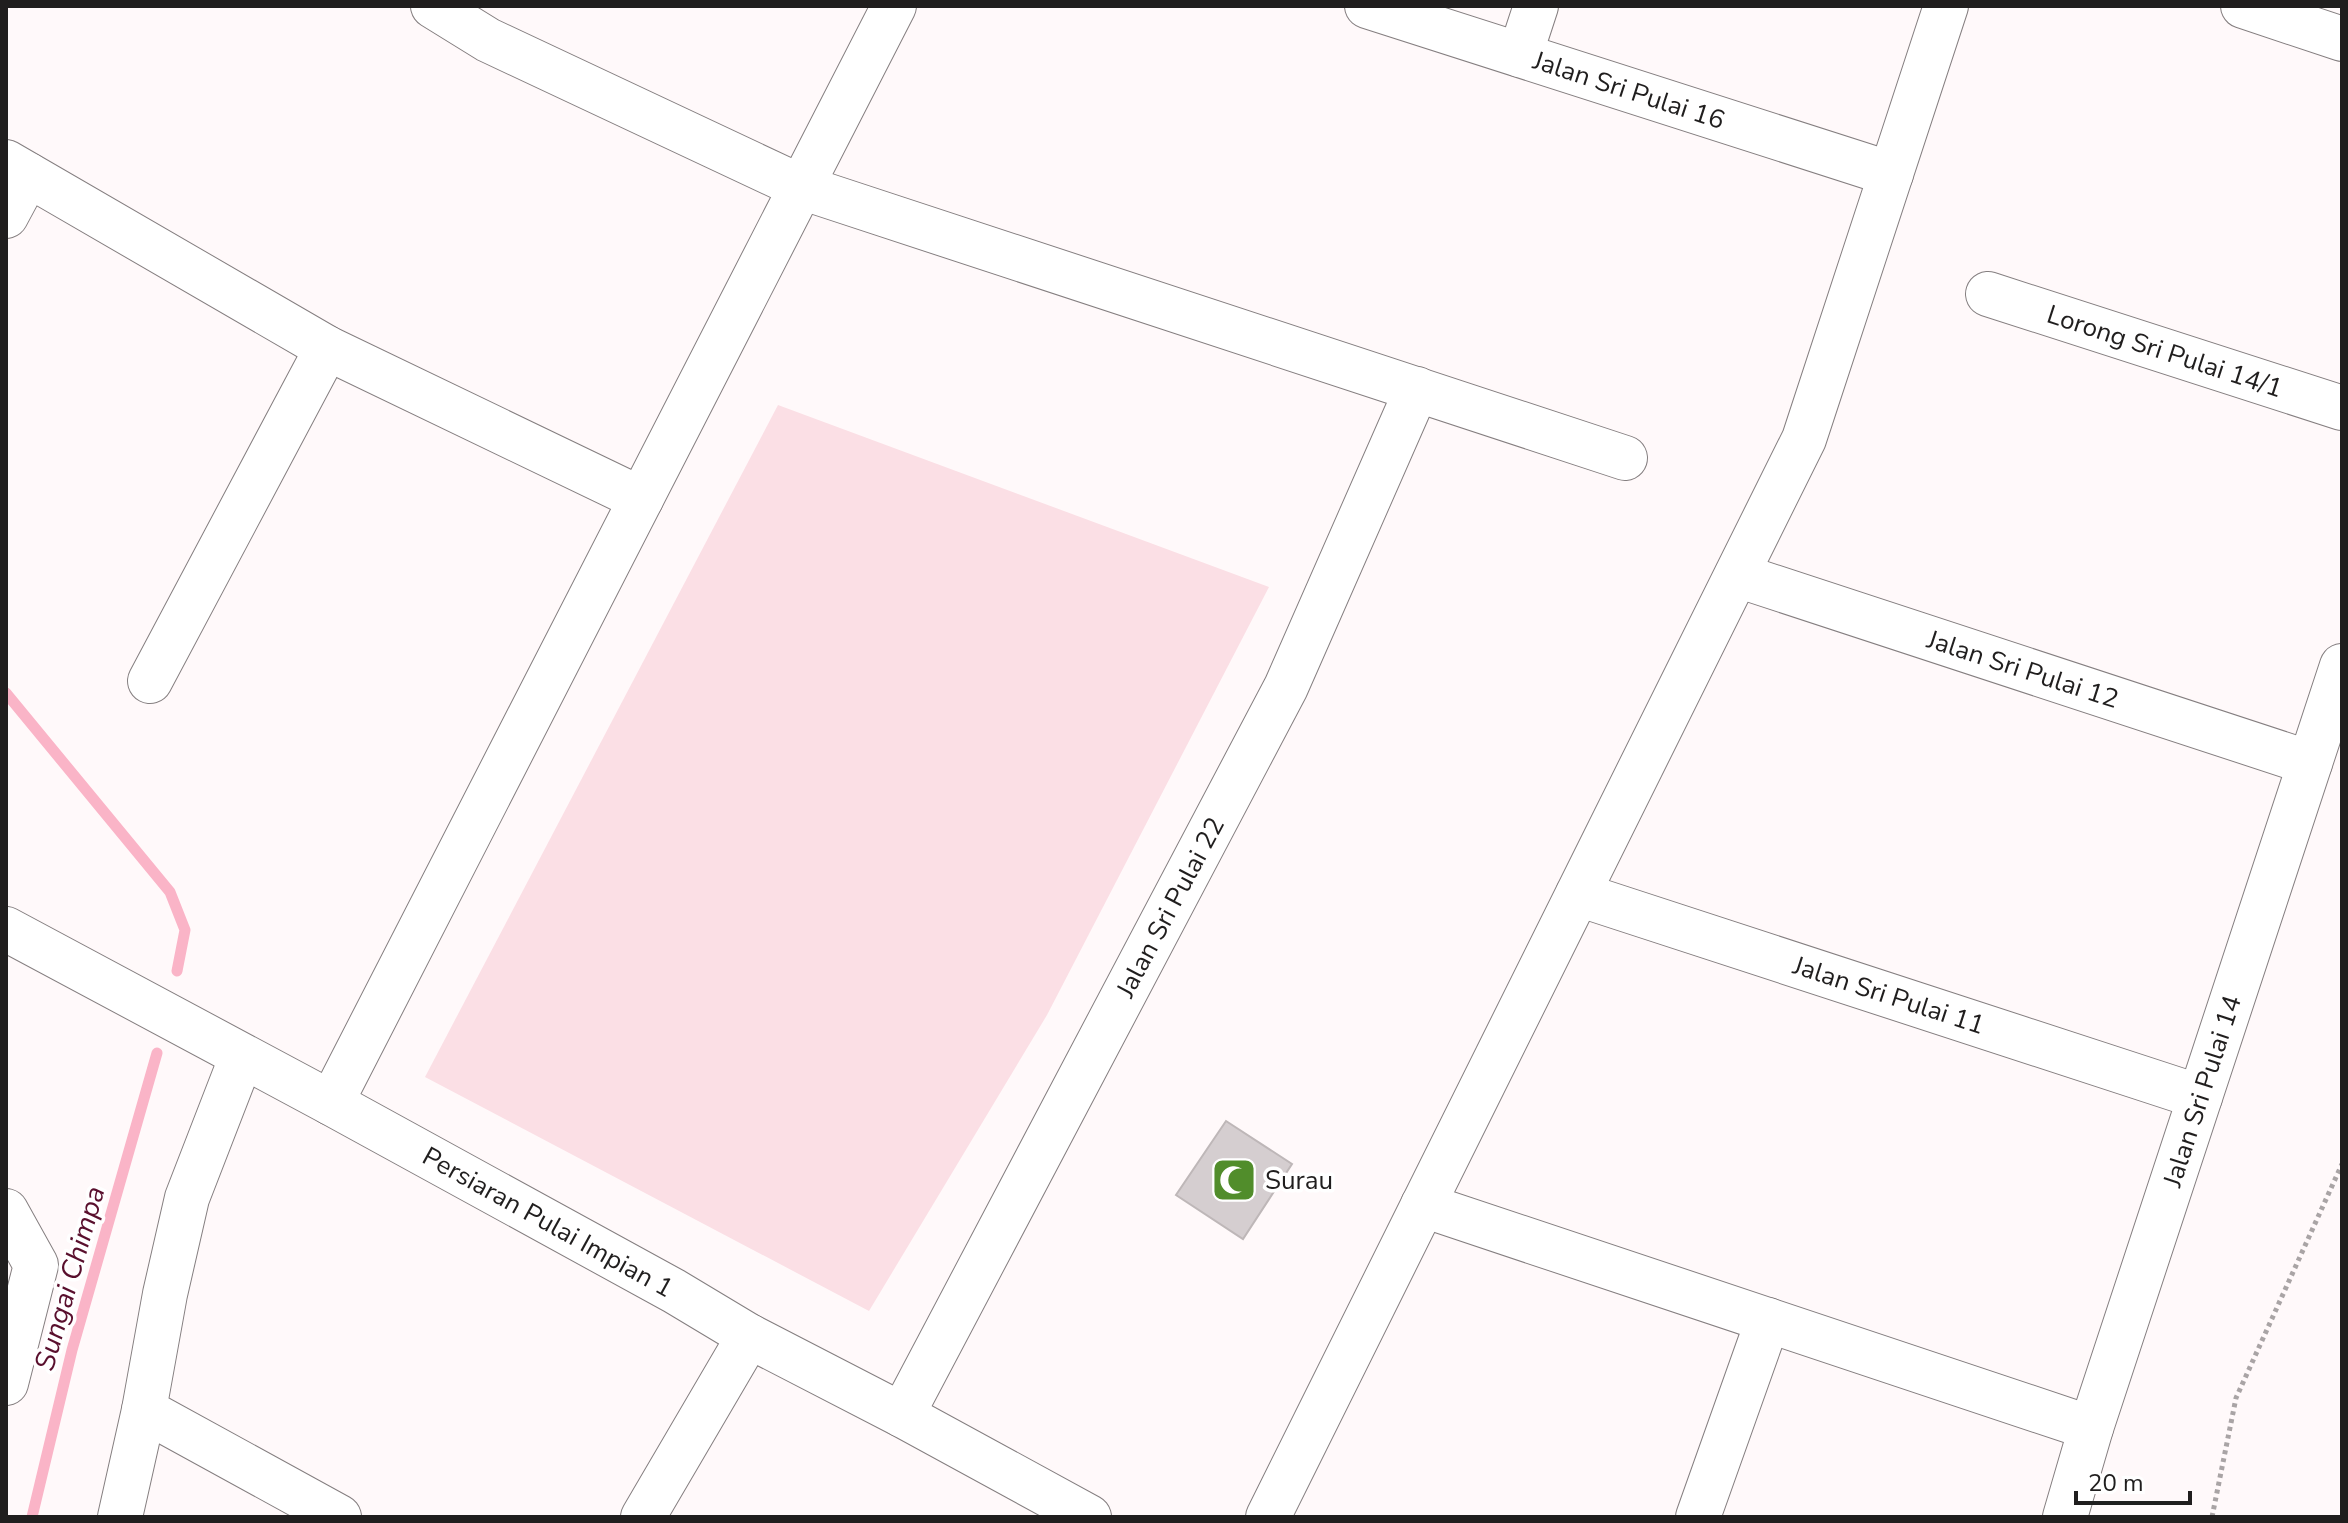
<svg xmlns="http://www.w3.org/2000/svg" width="2348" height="1523" font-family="'Nunito Sans',sans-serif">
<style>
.green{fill:#fbdfe5}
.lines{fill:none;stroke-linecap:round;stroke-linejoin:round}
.stream{stroke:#fab4c7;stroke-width:11}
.building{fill:#d5ced0;stroke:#beb7b8;stroke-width:2}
.minor-casing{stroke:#857f80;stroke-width:46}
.path{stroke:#a9a4a5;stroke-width:5;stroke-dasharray:4 4;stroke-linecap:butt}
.minor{stroke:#fff;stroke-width:44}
.labels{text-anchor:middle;stroke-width:7;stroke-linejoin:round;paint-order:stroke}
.street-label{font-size:26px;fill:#201e1e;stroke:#fff}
.poi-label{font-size:26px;fill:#201e1e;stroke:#fff;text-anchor:start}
.water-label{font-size:28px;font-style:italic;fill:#590f2d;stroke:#fff}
</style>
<rect width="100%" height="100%" fill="#fff9fa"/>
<path class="green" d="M778 405 1269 587 1047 1015 869 1311 425 1077Z"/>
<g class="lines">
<g class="stream">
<path d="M6 693 170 892 185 930 177 971"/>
<path d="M32 1517 72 1350 157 1053"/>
</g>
</g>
<path class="building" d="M1226 1121 1292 1164 1243 1239 1176 1195Z"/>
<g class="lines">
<g class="minor-casing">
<g id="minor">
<path d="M433 6 488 40 801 187 1625 458"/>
<path d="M1367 6 1891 174"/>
<path d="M2243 6 2342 39"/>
<path d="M1520 55 1536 6"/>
<path d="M6 162 327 348 641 499"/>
<path d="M6 216 28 175"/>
<path d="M1988 294 2342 408"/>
<path d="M1737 575 2310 763"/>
<path d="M150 681 327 348"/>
<path d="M1578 894 2200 1097"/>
<path d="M6 929 331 1103 674 1291 749 1336 902 1415 1089 1517"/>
<path d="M242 1056 187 1198 165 1294 144 1410 339 1517"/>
<path d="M331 1103 894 6"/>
<path d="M1423 1205 2091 1428"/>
<path d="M6 1211 36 1265 6 1383"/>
<path d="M902 1415 1286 687 1417 389"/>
<path d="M120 1517 144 1410"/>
<path d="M643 1517 749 1336"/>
<path d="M1268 1517 1804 439 1946 6"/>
<path d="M1698 1517 1768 1320"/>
<path d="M2065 1517 2091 1428 2342 666"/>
</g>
</g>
<path class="path" d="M2212 1517 2236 1398 2342 1164"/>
<use href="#minor" class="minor"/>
</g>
<defs>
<g id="mosque-square" transform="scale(2.3)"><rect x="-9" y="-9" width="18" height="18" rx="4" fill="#518d2b" stroke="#fff"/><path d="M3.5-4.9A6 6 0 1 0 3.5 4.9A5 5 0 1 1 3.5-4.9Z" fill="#fff"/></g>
</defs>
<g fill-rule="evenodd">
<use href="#mosque-square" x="1234" y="1180"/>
</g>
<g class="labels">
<g class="street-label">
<text transform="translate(1629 90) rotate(18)" y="9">Jalan Sri Pulai 16</text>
<text transform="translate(2165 351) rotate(18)" y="9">Lorong Sri Pulai 14/1</text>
<text transform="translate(2023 669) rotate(18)" y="9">Jalan Sri Pulai 12</text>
<text transform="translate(1170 907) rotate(-62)" y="9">Jalan Sri Pulai 22</text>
<text transform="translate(1889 995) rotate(18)" y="9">Jalan Sri Pulai 11</text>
<text transform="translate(2202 1091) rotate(-72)" y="9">Jalan Sri Pulai 14</text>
<text transform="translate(548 1222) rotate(29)" y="9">Persiaran Pulai Impian 1</text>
</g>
<g class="poi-label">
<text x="1265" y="1189">Surau</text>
</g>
<g class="water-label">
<text transform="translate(69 1278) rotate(-74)" y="10">Sungai Chimpa</text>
</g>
</g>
<rect width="2348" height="1523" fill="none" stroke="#201e1e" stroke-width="16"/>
<path d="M2076 1491v12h114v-12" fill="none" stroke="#201e1e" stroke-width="4"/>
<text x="2088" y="1491" font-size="24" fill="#201e1e" stroke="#ffffff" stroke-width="6" paint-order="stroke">20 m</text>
</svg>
